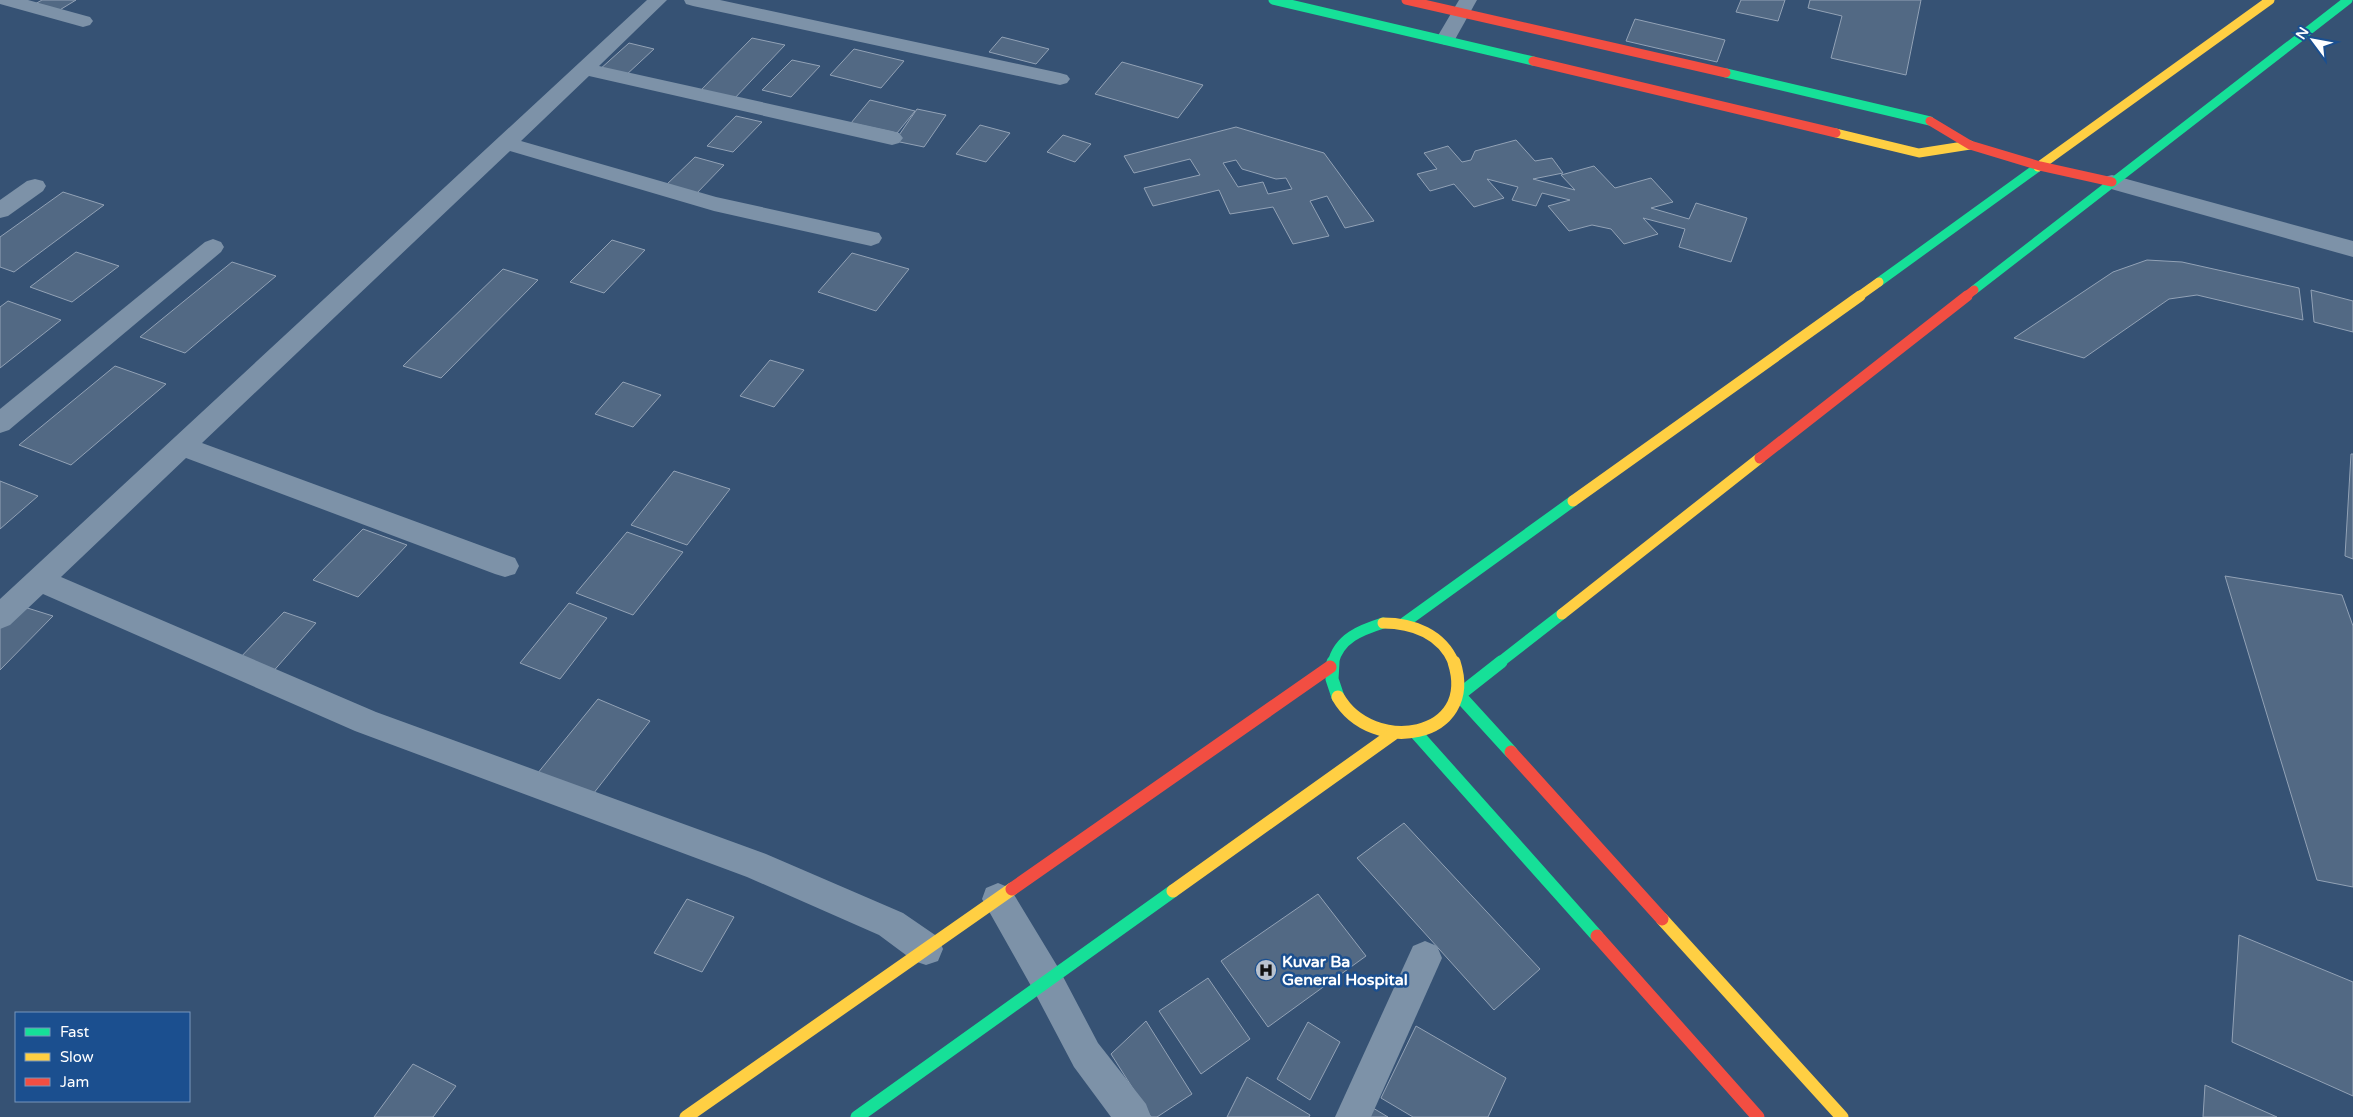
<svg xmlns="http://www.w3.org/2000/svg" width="2353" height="1117" font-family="'Varela Round',sans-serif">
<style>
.building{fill:#526984;stroke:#92a2b6;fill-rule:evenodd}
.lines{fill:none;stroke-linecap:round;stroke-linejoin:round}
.street{fill:#7d92a8;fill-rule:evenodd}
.fast-far2{stroke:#16e098;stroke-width:9}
.fast-far1{stroke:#16e098;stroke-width:11}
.fast{stroke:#16e098;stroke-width:13}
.slow-far2{stroke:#ffcf43;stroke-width:9}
.slow-far1{stroke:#ffcf43;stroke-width:11}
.slow{stroke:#ffcf43;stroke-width:13}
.jam-far2{stroke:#f24e42;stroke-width:9}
.jam-far1{stroke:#f24e42;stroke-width:11}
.jam{stroke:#f24e42;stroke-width:13}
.labels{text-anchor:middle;stroke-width:5;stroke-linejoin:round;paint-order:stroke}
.near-poi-label{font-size:16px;font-weight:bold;fill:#fff;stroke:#1b4f8f;text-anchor:start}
</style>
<rect width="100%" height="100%" fill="#365274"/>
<g class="building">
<path d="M42 0H76L58 11 35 4Z"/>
<path d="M1741 0H1785L1778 21 1736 12Z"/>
<path d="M1810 0H1921L1906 75 1831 58 1842 16 1808 8Z"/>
<path d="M1635 19 1725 40 1717 62 1626 41Z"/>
<path d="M1002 37 1049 49 1036 64 989 52Z"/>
<path d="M752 38 785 45 733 100 699 92Z"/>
<path d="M629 43 654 49 625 76 599 70Z"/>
<path d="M854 49 904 61 881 88 830 75Z"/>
<path d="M792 60 820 66 791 97 762 90Z"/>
<path d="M1122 62 1203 85 1178 118 1095 94Z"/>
<path d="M870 100 915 111 897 133 851 123Z"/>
<path d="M917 109 946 115 924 147 895 141Z"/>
<path d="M736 116 762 122 733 152 707 146Z"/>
<path d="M980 125 1010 133 986 162 956 154Z"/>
<path d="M1236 127 1324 153 1374 221 1345 228 1327 196 1310 201 1329 236 1293 244 1273 207 1230 214 1219 190 1153 206 1144 188 1200 175 1190 159 1134 173 1124 156ZM1236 160 1242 169 1276 179 1286 178 1292 189 1268 194 1263 182 1238 187 1223 163Z"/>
<path d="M1063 135 1091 144 1075 162 1047 152Z"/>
<path d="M1516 140 1535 161 1552 158 1563 173 1533 179 1575 190 1561 175 1594 166 1615 188 1651 178 1673 202 1651 208 1689 219 1696 203 1747 218 1731 262 1679 247 1685 229 1643 218 1658 234 1624 244 1611 229 1592 225 1569 231 1548 206 1570 200 1542 193 1536 206 1512 200 1518 187 1487 179 1504 198 1474 207 1454 184 1430 191 1417 174 1437 169 1424 153 1448 146 1462 162 1471 160 1475 151Z"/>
<path d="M695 157 724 165 694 196 664 187Z"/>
<path d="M63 192 104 205 14 272 0 267V237Z"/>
<path d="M612 240 645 250 604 293 570 282Z"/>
<path d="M76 252 119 266 72 302 30 287Z"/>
<path d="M852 253 909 269 876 311 818 292Z"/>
<path d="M2147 260 2182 262 2299 288 2303 320 2197 295 2169 299 2084 358 2014 338 2113 272Z"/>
<path d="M232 262 276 276 185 353 140 337Z"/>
<path d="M503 269 538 280 441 378 403 366Z"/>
<path d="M2311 290 2353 301V332L2314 322Z"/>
<path d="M8 301 61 320 0 368V307Z"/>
<path d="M770 360 804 370 774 407 740 396Z"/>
<path d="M115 366 166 384 71 465 19 445Z"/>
<path d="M623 382 661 395 633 427 595 414Z"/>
<path d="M2351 454H2353V559L2345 556Z"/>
<path d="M674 471 730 489 687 545 631 525Z"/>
<path d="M0 481 38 496 0 529Z"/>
<path d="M363 529 407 545 358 597 313 580Z"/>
<path d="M627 532 683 552 633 615 576 593Z"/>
<path d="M2225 576 2342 595 2353 626V887L2317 880Z"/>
<path d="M569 603 607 618 560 679 520 663Z"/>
<path d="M21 606 53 616 0 670V627Z"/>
<path d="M284 612 316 623 270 675 236 662Z"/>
<path d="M598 699 650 721 590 798 537 774Z"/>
<path d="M1404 823 1540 969 1494 1010 1357 858Z"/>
<path d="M1318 894 1366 956 1268 1027 1221 961Z"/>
<path d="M687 899 734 917 702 972 654 953Z"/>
<path d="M2239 935 2353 982V1096L2232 1042Z"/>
<path d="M1208 978 1250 1039 1201 1074 1159 1011Z"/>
<path d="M1146 1021 1192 1094 1157 1117H1151L1111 1054Z"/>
<path d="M1308 1022 1340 1042 1310 1100 1277 1079Z"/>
<path d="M1416 1026 1506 1078 1488 1117H1413L1381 1098Z"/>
<path d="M413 1064 456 1086 433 1117H374Z"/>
<path d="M1247 1077 1310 1115 1309 1117H1227Z"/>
<path d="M2205 1085 2277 1117H2203Z"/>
<path d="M1373 1108 1388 1117H1370Z"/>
</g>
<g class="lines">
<g class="street">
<path d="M0 0H28L90 17 93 21 90 25 83 27 0 4Z"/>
<path d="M647 0H667L599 66 892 131 899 133 903 138 899 143 892 145 589 76 521 141 716 197 879 233 882 238 879 243 871 246 714 211 510 151 202 443 515 558 519 566 515 574 505 577 495 574 186 458 61 577 376 712 766 854 903 913 938 937 943 949 938 961 926 965 914 961 879 935 747 877 355 731 43 594 10 625 0 629V599Z"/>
<path d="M684 0H720L1060 73 1067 75 1070 79 1067 83 1060 85 693 6 686 4Z"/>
<path d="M1459 0H1477L1453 43 1446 45 1439 43 1436 39Z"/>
<path d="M2112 175 2353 241V257L2104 187 2101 182 2104 177Z"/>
<path d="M35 179 43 181 46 186 43 191 8 216 0 218V200L27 181Z"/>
<path d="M213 239 221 242 224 247 221 252 9 430 0 433V409L205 242Z"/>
<path d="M998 883 1010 888 1059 969 1098 1043 1146 1104 1151 1117H1111L1074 1067 1035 993 982 899 986 888Z"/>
<path d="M1425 941 1437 946 1442 958 1371 1117H1335L1413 946Z"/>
</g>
<g class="fast-far2">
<path d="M1273 0 1533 61"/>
<path d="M1726 73 1930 121"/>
<path d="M1879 282 2038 167"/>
<path d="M1974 290 2348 0"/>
</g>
<g class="fast-far1">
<path d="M1404 623 1573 501"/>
<path d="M1333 663C1339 638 1361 630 1383 623"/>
<path d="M1499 663 1562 614"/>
</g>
<g class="fast">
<path d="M1333 662 1332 679 1338 697"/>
<path d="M1501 662 1459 695 1511 752"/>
<path d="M1416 733 1597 936"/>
<path d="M857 1117 1173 891"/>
</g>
<g class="slow-far2">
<path d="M1836 133 1919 153 1970 145"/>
<path d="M2038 167 2270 0"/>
<path d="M1858 297 1879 282"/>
</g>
<g class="slow-far1">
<path d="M1573 501 1860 296"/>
<path d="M1562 614 1760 458"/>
<path d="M1383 623C1413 623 1442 634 1454 663"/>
</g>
<g class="slow">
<path d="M1338 697C1372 756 1479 739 1454 662"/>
<path d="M1173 891 1393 734"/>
<path d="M1662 919 1842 1117"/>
<path d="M686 1117 1012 889"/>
</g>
<g class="jam-far2">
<path d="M1406 0 1726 73"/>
<path d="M1533 61 1836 133"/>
<path d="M1930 121 1970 145 2040 166 2112 182"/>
<path d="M1965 297 1974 290"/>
</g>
<path class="jam-far1" d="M1760 458 1967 296"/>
<g class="jam">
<path d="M1511 752 1662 919"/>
<path d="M1012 889 1330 667"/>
<path d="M1597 936 1758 1117"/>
</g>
</g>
<defs>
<g id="hospital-disc" transform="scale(1.125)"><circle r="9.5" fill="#b9c2ce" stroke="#1b4f8f"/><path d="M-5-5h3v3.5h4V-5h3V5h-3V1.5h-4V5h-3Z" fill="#111"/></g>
</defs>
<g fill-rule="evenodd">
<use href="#hospital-disc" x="1266" y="970"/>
</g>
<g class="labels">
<g class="near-poi-label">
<text x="1282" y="967">Kuvar Ba<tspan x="1282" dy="18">General Hospital</tspan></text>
</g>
</g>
<rect x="15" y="1012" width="175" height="90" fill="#1b4f8f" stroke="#7695bc"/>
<rect x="25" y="1028" width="25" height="8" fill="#16e098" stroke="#7695bc"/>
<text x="60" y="1037" font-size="15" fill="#ffffff">Fast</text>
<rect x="25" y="1053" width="25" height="8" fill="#ffcf43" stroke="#7695bc"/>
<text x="60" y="1062" font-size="15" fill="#ffffff">Slow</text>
<rect x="25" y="1078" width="25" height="8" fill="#f24e42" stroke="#7695bc"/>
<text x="60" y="1087" font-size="15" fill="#ffffff">Jam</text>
<g transform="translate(2313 40) rotate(302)" stroke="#1b4f8f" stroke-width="4" paint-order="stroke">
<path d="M0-4L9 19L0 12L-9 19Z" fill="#ffffff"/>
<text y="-8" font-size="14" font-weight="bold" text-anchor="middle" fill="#ffffff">N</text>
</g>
</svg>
